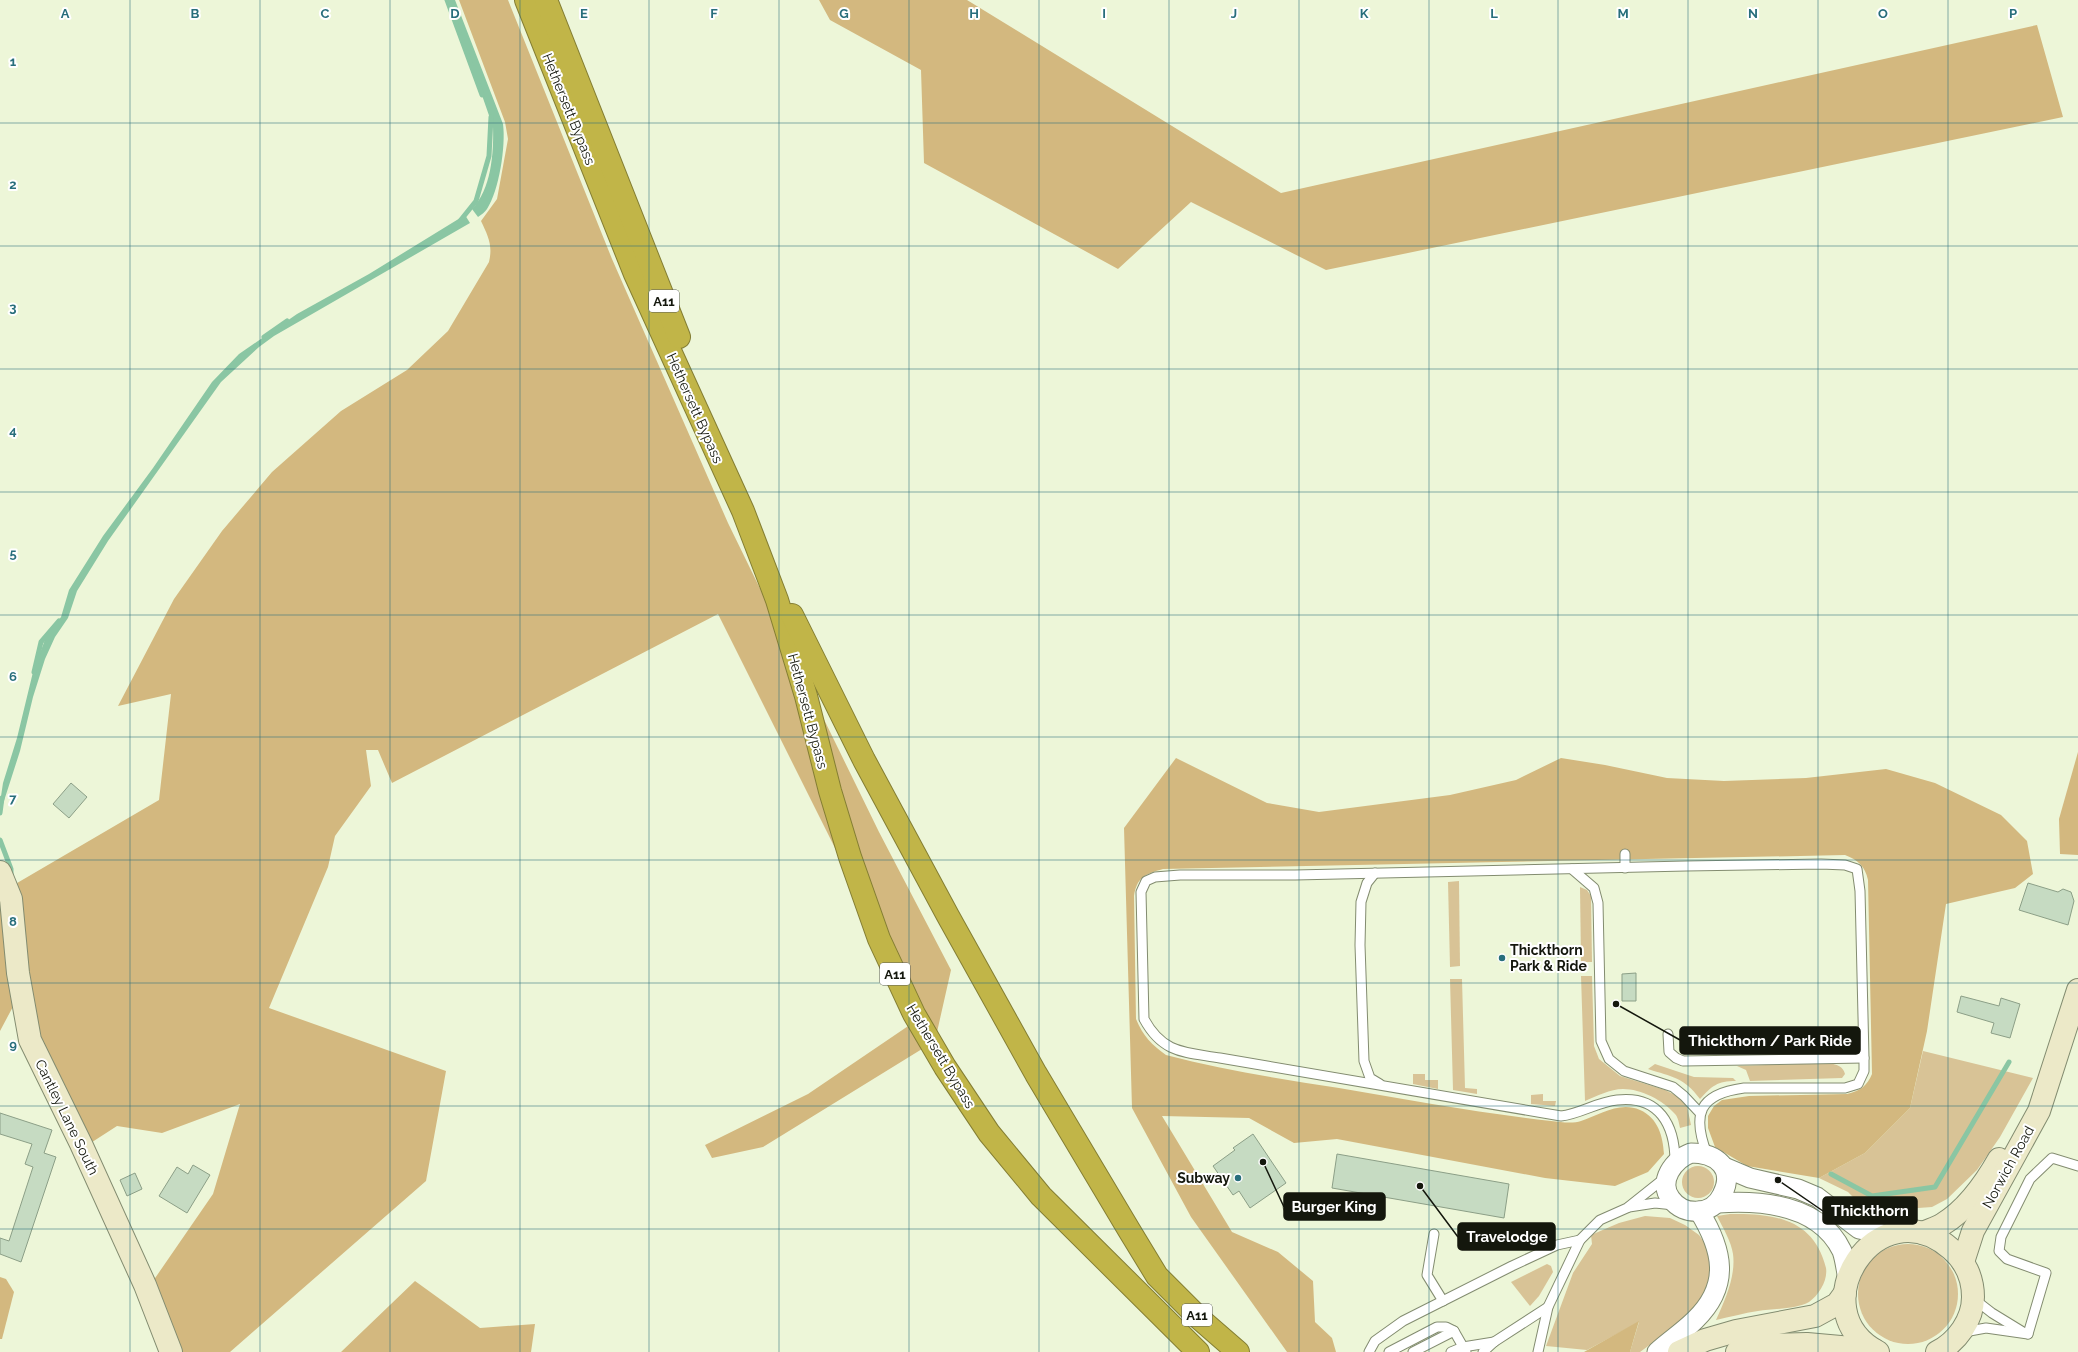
<svg xmlns="http://www.w3.org/2000/svg" width="2078" height="1352" font-family="Raleway,sans-serif">
<style>
.green{fill:#d8c396}
.forest{fill:#d3b87f}
.water{fill:#8ac6a3}
.lines{fill:none;stroke-linecap:round;stroke-linejoin:round}
.stream{stroke:#8ac6a3;stroke-width:5}
.building{fill:#c6dbc2;stroke:#8c9f87}
.lane-casing{stroke:#838c70;stroke-width:11}
.street-casing{stroke:#838c70;stroke-width:21}
.secondary-casing{stroke:#838c70;stroke-width:24}
.highway-casing{stroke:#847e33;stroke-width:24}
.lane{stroke:#fff;stroke-width:9}
.street{stroke:#fff;stroke-width:19}
.secondary{stroke:#ece9c8;stroke-width:22}
.highway{stroke:#c1b548;stroke-width:22}
.grid{fill:none;stroke:#286e7c;stroke-width:1;stroke-opacity:0.55}
.poi-dot{fill:#286e7c;stroke:#fff;stroke-width:1.5}
.labels{text-anchor:middle;stroke-width:4;stroke-linejoin:round;paint-order:stroke}
.shield{fill:#fff;stroke:#5a5d56;stroke-width:1}
.shield-label{font-size:13px;font-weight:bold;fill:#14170d}
.street-label{font-size:14px;fill:#14170d;stroke:#fff}
.poi-label{font-size:14px;font-weight:bold;fill:#14170d;stroke:#fff;text-anchor:start}
.grid-label{font-size:13px;text-anchor:middle;font-weight:bold;fill:#286e7c;stroke:#fff;stroke-width:4;stroke-linejoin:round;paint-order:stroke}
.leader{fill:none;stroke:#14170d;stroke-width:1.5}
.callout-dot{fill:#14170d;stroke:#fff;stroke-width:1.5}
.callout{fill:#14170d;stroke:#14170d;stroke-width:1.5}
.callout-label{font-size:15px;text-anchor:middle;font-weight:bold;fill:#fff}
</style>
<rect width="100%" height="100%" fill="#edf6d8"/>
<g class="green">
<path d="M1459 881 1460 966 1450 967 1448 882Z"/>
<path d="M1580 887 1587 890 1591 896 1592 962H1581Z"/>
<path d="M1581 976H1592L1594 1046 1599 1059 1620 1076 1665 1090 1679 1097 1687 1106 1691 1125 1680 1128C1679 1123 1678 1117 1675 1114 1663 1100 1641 1089 1623 1089 1610 1089 1597 1096 1585 1101Z"/>
<path d="M1450 979H1462L1465 1088 1477 1089V1094L1453 1090Z"/>
<path d="M1923 1051 2033 1078 2000 1137 1977 1170 1947 1199 1932 1207 1877 1211 1860 1204 1848 1192 1819 1178 1865 1153 1910 1108Z"/>
<path d="M1830 1063C1837 1065 1843 1066 1845 1074L1842 1078 1750 1081 1746 1070 1737 1066Z"/>
<path d="M1655 1064 1694 1077 1733 1078 1736 1081C1717 1081 1712 1086 1700 1099 1684 1077 1672 1077 1648 1069Z"/>
<path d="M1413 1074H1425V1080H1438V1089L1413 1084Z"/>
<path d="M1543 1094V1101H1556L1555 1106 1531 1104V1095Z"/>
<circle cx="1698" cy="1182" r="16"/>
<path d="M1730 1214C1774 1213 1814 1219 1826 1268 1828 1280 1819 1295 1809 1302 1797 1309 1772 1309 1758 1311 1744 1313 1730 1317 1716 1320 1725 1300 1736 1276 1733 1254 1731 1241 1723 1228 1717 1216Z"/>
<path d="M1645 1216 1670 1218 1685 1225 1699 1235 1709 1249 1712 1266 1707 1294 1682 1321 1640 1352H1630L1639 1322 1587 1350 1546 1346 1573 1273 1592 1244 1591 1235 1619 1223Z"/>
<circle cx="1908" cy="1294" r="50"/>
<path d="M1547 1264 1551 1266 1553 1272 1539 1296 1530 1306 1511 1282Z"/>
</g>
<g class="forest">
<path d="M459 0H508L612 259 728 523 879 832 951 970 935 1041 763 1147 712 1158 705 1145 808 1094 920 1018 718 614 392 783 378 750H366L371 786 335 836 328 867 269 1008 446 1071 426 1181 230 1352H179L151 1284 213 1194 240 1104 162 1133 117 1126 86 1146 16 1001 0 1031V893L159 800 171 694 118 706 174 599 222 531 272 472 341 411 407 370 448 331 489 262C493 245 488 236 481 221L497 199 508 139 505 122Z"/>
<path d="M819 0H967L1281 193 2037 25 2063 117 1326 270 1191 202 1118 269 924 163 921 70 830 20Z"/>
<path d="M2078 752V855L2060 854 2059 819Z"/>
<path d="M1176 758 1267 803 1319 812 1450 795 1516 780 1561 758 1605 765 1667 778 1724 781 1806 778 1886 769 1935 783 2001 815 2027 841 2033 874 2015 888 1946 904 1927 1031 1910 1108 1865 1153 1819 1178 1747 1166 1715 1147 1708 1128V1116L1714 1106 1722 1100 1749 1096 1847 1094C1860 1091 1867 1086 1872 1074L1868 880C1865 866 1858 860 1845 855L1163 869C1145 874 1137 877 1134 896L1136 1019C1143 1036 1152 1045 1166 1055 1222 1070 1281 1079 1339 1088 1409 1100 1480 1113 1551 1121 1560 1122 1573 1124 1581 1121 1600 1115 1619 1101 1640 1110 1658 1118 1663 1136 1664 1154L1648 1172 1615 1186 1545 1178 1337 1139 1294 1143 1249 1118 1162 1116 1232 1232 1278 1252 1313 1281 1315 1322 1332 1338 1336 1352H1287L1191 1217 1132 1108 1124 828Z"/>
<path d="M0 1277 6 1279 14 1292 2 1339H0Z"/>
<path d="M415 1281 480 1328 535 1324 531 1352H341Z"/>
<path d="M1639 1321 1630 1352H1584Z"/>
</g>
<g class="water">
<path d="M449 0H455L503 124C506 146 499 191 487 209 485 212 481 215 478 217L472 209C491 190 494 153 493 127Z"/>
<path d="M465 215 470 223 274 336 259 347 221 382 108 541 77 591 68 618 55 637 45 659 33 697 20 751 3 804 0 803 3 783 17 738 33 672 46 637 61 617 69 590 103 536 153 468 212 382 239 354 297 314 369 274Z"/>
</g>
<g class="lines">
<g class="stream">
<path d="M447 0 482 95"/>
<path d="M460 221 476 201 489 156 491 117"/>
<path d="M264 337 287 321"/>
<path d="M34 672 41 642 59 621"/>
<path d="M0 813 2 798"/>
<path d="M0 840 11 869V875"/>
<path d="M1831 1174 1872 1196 1935 1187 2009 1062"/>
</g>
</g>
<g class="building">
<path d="M71 783 87 797 69 818 53 804Z"/>
<path d="M2028 883 2058 892 2063 889 2071 892 2074 901 2068 925 2019 910Z"/>
<path d="M1636 973V1001H1622V974Z"/>
<path d="M1961 996 1999 1006 2001 998 2020 1004 2010 1038 1991 1033 1994 1023 1957 1012Z"/>
<path d="M0 1113 52 1130 44 1153 56 1157 21 1262 0 1254V1238L9 1241 33 1167 25 1164 32 1144 0 1134Z"/>
<path d="M1253 1134 1286 1183 1250 1208 1239 1191 1233 1195 1213 1166 1235 1150 1233 1148Z"/>
<path d="M1337 1154 1509 1184 1504 1218 1332 1188Z"/>
<path d="M193 1165 210 1175 187 1213 159 1196 177 1167 188 1174Z"/>
<path d="M135 1173 142 1189 127 1196 120 1180Z"/>
</g>
<g class="lines">
<g class="lane-casing">
<g id="lane">
<path d="M1625 854V868"/>
<path d="M1572 869 1594 888 1598 903 1601 1041 1609 1059 1624 1071 1673 1087 1684 1096 1700 1113"/>
<path d="M1375 873 1367 883 1361 902 1360 945 1364 1061 1370 1078 1380 1084"/>
<path d="M1668 1034 1669 1052 1676 1058 1683 1061 1864 1058"/>
<path d="M1675 1162C1675 1125 1659 1095 1617 1100 1597 1102 1580 1114 1561 1116L1220 1058C1185 1052 1163 1054 1144 1019L1141 892 1146 881 1155 877 1180 875H1295L1686 866 1821 864 1845 865 1857 869 1860 891 1864 1058V1071L1858 1084 1845 1088H1744C1698 1094 1692 1115 1707 1154"/>
<path d="M1288 1207 1324 1213"/>
<path d="M1629 1207 1655 1203 1674 1205"/>
<path d="M1434 1234 1427 1275 1443 1301"/>
<path d="M1974 1299 1992 1313 2023 1332"/>
<path d="M1964 1332 1986 1328 2028 1334"/>
<path d="M2028 1334 2046 1273 2007 1259 1999 1251 2001 1237 2030 1179 2052 1158 2078 1166"/>
<path d="M1369 1352 1375 1341 1403 1321 1512 1266 1557 1245 1580 1240"/>
<path d="M1389 1352 1437 1327H1446L1454 1331 1466 1352"/>
<path d="M1413 1352 1454 1331"/>
<path d="M1451 1352 1463 1347 1494 1342"/>
<path d="M1483 1352 1494 1342 1548 1307"/>
<path d="M1538 1352 1548 1307 1580 1240 1600 1220 1627 1208 1666 1177"/>
</g>
</g>
<g class="street-casing">
<g id="street">
<path d="M1691 1153C1716 1153 1736 1168 1722 1195 1713 1215 1684 1217 1671 1199 1657 1182 1674 1159 1691 1153Z"/>
<path d="M1724 1167 1750 1178 1798 1189 1817 1197 1859 1229 1889 1235"/>
<path d="M1718 1203C1763 1200 1820 1205 1842 1251 1845 1259 1846 1270 1848 1279"/>
<path d="M1657 1352C1669 1341 1683 1332 1695 1320 1731 1285 1723 1250 1699 1211"/>
</g>
</g>
<g class="secondary-casing">
<g id="secondary">
<path d="M0 872 11 899 18 973 30 1040 81 1144 145 1285 171 1352"/>
<path d="M1923 1233C1929 1230 1937 1228 1943 1224 1966 1210 1986 1182 1999 1159"/>
<path d="M1963 1262 1973 1231 2039 1111 2078 990"/>
<path d="M1679 1352 1705 1340 1736 1331 1815 1316 1837 1304 1845 1293"/>
<path d="M1737 1352 1770 1345 1807 1344 1874 1350"/>
<path d="M1878 1352C1798 1310 1877 1185 1951 1249 1965 1261 1973 1278 1973 1297 1973 1320 1957 1342 1937 1352"/>
</g>
</g>
<g class="highway-casing">
<g id="highway">
<path d="M526 0 635 274 743 511 777 600 806 696 830 791 850 857 879 939 914 1014 945 1067 989 1133 1041 1196 1198 1352"/>
<path d="M546 0 679 337"/>
<path d="M792 615 864 760 948 916 1036 1074 1129 1230 1157 1276 1200 1319 1238 1352"/>
</g>
</g>
<use href="#lane" class="lane"/>
<use href="#street" class="street"/>
<use href="#secondary" class="secondary"/>
<use href="#highway" class="highway"/>
</g>
<path class="grid" d="M130 0V1352M260 0V1352M390 0V1352M520 0V1352M649 0V1352M779 0V1352M909 0V1352M1039 0V1352M1169 0V1352M1299 0V1352M1429 0V1352M1558 0V1352M1688 0V1352M1818 0V1352M1948 0V1352M0 123H2078M0 246H2078M0 369H2078M0 492H2078M0 615H2078M0 737H2078M0 860H2078M0 983H2078M0 1106H2078M0 1229H2078"/>
<g class="poi-dot">
<circle cx="1502" cy="958" r="4"/>
<circle cx="1238" cy="1178" r="4"/>
</g>
<g class="labels">
<g class="shield">
<rect x="649" y="290" width="30" height="22" rx="3"/>
<rect x="880" y="963" width="30" height="22" rx="3"/>
<rect x="1182" y="1304" width="30" height="22" rx="3"/>
</g>
<g class="shield-label">
<text x="664" y="306">A11</text>
<text x="895" y="979">A11</text>
<text x="1197" y="1320">A11</text>
</g>
<g class="street-label">
<text transform="translate(569 109) rotate(68)" y="5">Hethersett Bypass</text>
<text transform="translate(695 408) rotate(66)" y="5">Hethersett Bypass</text>
<text transform="translate(808 711) rotate(75)" y="5">Hethersett Bypass</text>
<text transform="translate(941 1056) rotate(59)" y="5">Hethersett Bypass</text>
<text transform="translate(67 1117) rotate(64)" y="5">Cantley Lane South</text>
<text transform="translate(2008 1167) rotate(-61)" y="5">Norwich Road</text>
</g>
<g class="poi-label">
<text x="1510" y="955">Thickthorn<tspan x="1510" dy="16">Park &amp; Ride</tspan></text>
<text x="1230" y="1183" text-anchor="end">Subway</text>
</g>
</g>
<g class="grid-label">
<text x="65" y="18">A</text>
<text x="195" y="18">B</text>
<text x="325" y="18">C</text>
<text x="455" y="18">D</text>
<text x="584" y="18">E</text>
<text x="714" y="18">F</text>
<text x="844" y="18">G</text>
<text x="974" y="18">H</text>
<text x="1104" y="18">I</text>
<text x="1234" y="18">J</text>
<text x="1364" y="18">K</text>
<text x="1494" y="18">L</text>
<text x="1623" y="18">M</text>
<text x="1753" y="18">N</text>
<text x="1883" y="18">O</text>
<text x="2013" y="18">P</text>
<text x="13" y="66">1</text>
<text x="13" y="189">2</text>
<text x="13" y="312">3</text>
<text x="13" y="435">4</text>
<text x="13" y="558">5</text>
<text x="13" y="681">6</text>
<text x="13" y="803">7</text>
<text x="13" y="926">8</text>
<text x="13" y="1049">9</text>
</g>
<path class="leader" d="M1616 1004L1680 1040M1263 1162L1284 1207M1778 1180L1823 1211M1420 1186L1458 1237"/>
<g class="callout-dot">
<circle cx="1616" cy="1004" r="4"/>
<circle cx="1263" cy="1162" r="4"/>
<circle cx="1778" cy="1180" r="4"/>
<circle cx="1420" cy="1186" r="4"/>
</g>
<g class="callout">
<rect x="1680" y="1027" width="180" height="27" rx="4"/>
<rect x="1284" y="1193" width="101" height="27" rx="4"/>
<rect x="1823" y="1197" width="94" height="27" rx="4"/>
<rect x="1458" y="1223" width="97" height="27" rx="4"/>
</g>
<g class="callout-label">
<text x="1770" y="1046">Thickthorn / Park Ride</text>
<text x="1334" y="1212">Burger King</text>
<text x="1870" y="1216">Thickthorn</text>
<text x="1507" y="1242">Travelodge</text>
</g>
</svg>
